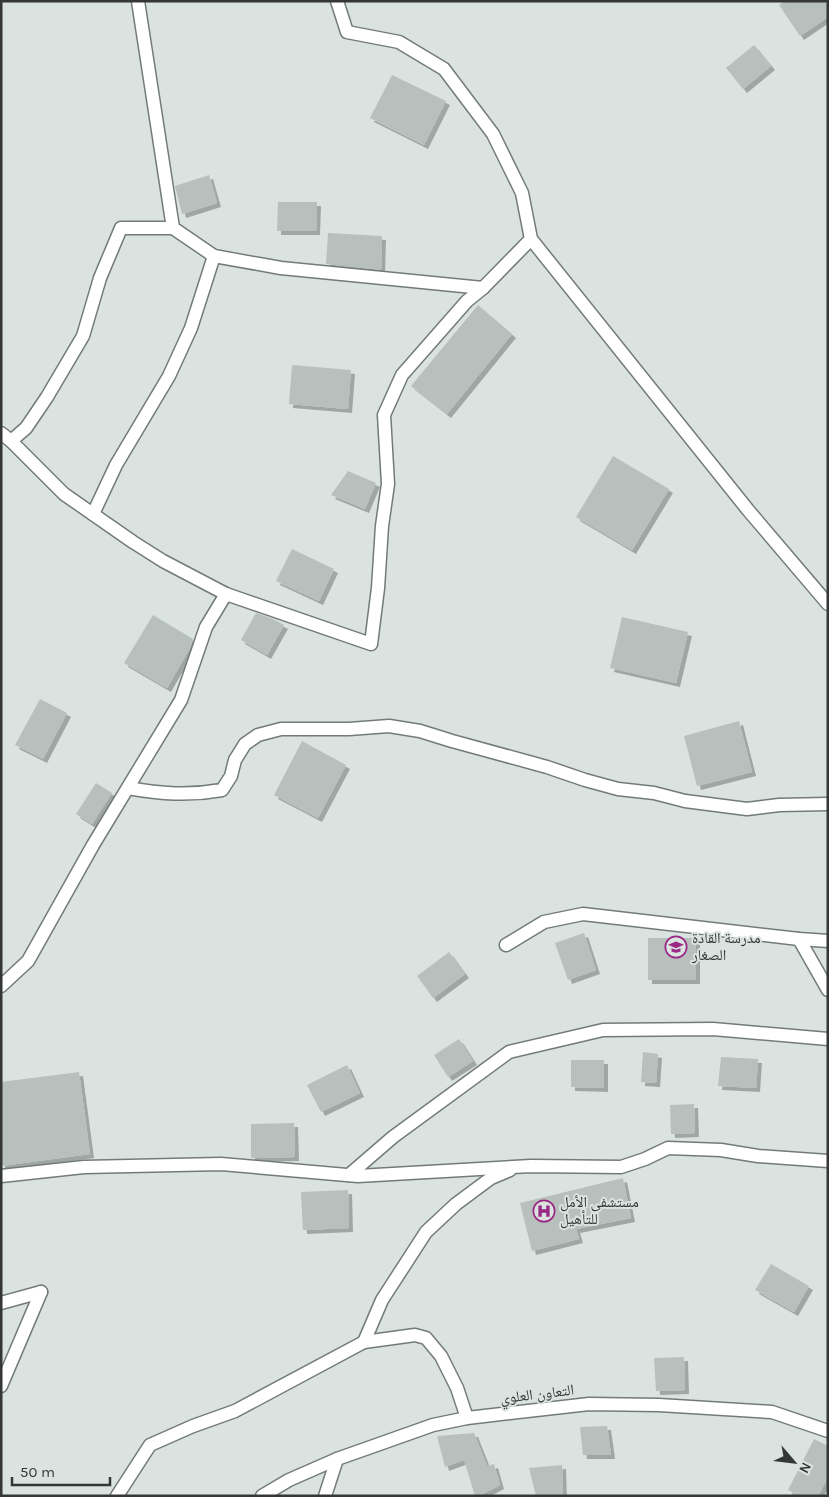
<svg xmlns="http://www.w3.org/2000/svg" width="829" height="1497" font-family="Karla,'Noto Naskh Arabic',sans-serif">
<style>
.building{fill:#b8c0be;filter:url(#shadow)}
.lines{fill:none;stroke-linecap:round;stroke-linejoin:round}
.minor-casing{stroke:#737b79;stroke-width:15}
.minor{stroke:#fff;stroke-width:12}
.labels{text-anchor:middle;stroke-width:4;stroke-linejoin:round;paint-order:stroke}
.poi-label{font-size:15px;fill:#343736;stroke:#dae3e0;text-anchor:start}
.street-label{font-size:15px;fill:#343736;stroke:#dae3e0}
</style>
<defs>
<filter id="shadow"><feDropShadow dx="4" dy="4" stdDeviation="0" flood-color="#0004"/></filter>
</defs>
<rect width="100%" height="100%" fill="#dae3e0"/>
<g class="building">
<path d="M784 1H828V17L800 36 779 5Z"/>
<path d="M754 45 771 66 743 89 726 68Z"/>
<path d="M392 75 446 101 424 145 370 118Z"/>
<path d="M209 175 217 203 182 214 175 186Z"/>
<path d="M278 202H317L316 231H277Z"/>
<path d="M328 233 382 236 381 270 326 264Z"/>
<path d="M478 305 512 334 447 414 411 386Z"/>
<path d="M292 365 351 370 348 409 289 404Z"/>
<path d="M613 456 669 489 632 550 576 517Z"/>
<path d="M348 471 376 483 365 509 331 495Z"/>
<path d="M292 549 334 569 319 601 276 581Z"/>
<path d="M256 613 273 619 284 625 267 655 241 640Z"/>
<path d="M153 615 193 639 190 648 167 688 124 663Z"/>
<path d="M622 617 688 632 676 683 610 668Z"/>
<path d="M40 699 67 713 43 759 15 745Z"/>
<path d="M739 721 752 772 697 786 684 736Z"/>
<path d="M302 741 346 765 318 818 274 795Z"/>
<path d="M96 783 112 793 92 824 76 814Z"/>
<path d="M584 933 596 970 568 980 555 943Z"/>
<rect x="648" y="938" width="48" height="42"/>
<path d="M449 952 465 974 433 998 417 976Z"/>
<path d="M459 1039 473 1061 448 1077 434 1055Z"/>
<path d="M643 1052 658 1054 656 1083 641 1082Z"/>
<path d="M721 1057 758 1059 756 1088 718 1086Z"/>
<path d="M571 1060H604V1088L571 1087Z"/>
<path d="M347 1065 360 1093 321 1112 307 1085Z"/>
<path d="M79 1072 90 1154 1 1166V1082Z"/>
<path d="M694 1104 695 1133 671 1134 670 1105Z"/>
<path d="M294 1123 295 1157 251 1158V1124Z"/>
<path d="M623 1178 631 1218 576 1229 579 1239 532 1251 520 1203Z"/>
<path d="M348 1190 349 1228 303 1230 301 1192Z"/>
<path d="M771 1264 809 1286 794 1312 755 1290Z"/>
<path d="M684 1357 685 1390 656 1391 654 1358Z"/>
<path d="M607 1426 611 1455H583L580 1427Z"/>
<path d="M474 1433 487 1466 494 1464 500 1485 479 1496H475L464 1460 445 1467 437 1436Z"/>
<path d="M814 1439 828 1446V1477L818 1496H799L788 1490Z"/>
<path d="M562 1465 563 1496H536L529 1468Z"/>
</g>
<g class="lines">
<g class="minor-casing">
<g id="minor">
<path d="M138 1 173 228 214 256 281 268 483 288"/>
<path d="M337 1 347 32 399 42 444 69 493 134 522 193 531 239 748 510 828 604"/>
<path d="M1 433 11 441 64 494 133 542 163 561 226 594 371 644 378 588 382 526 388 484 384 415 402 375 467 301 483 288 531 239"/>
<path d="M11 441 26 428 47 397 83 336 100 278 121 228H173"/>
<path d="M93 514 116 465 169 376 191 328 214 256"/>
<path d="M128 788C161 794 189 796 222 790L231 776 235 760 245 744 258 735 281 729H349L389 726 420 731 452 741 547 767 585 780 618 789 654 793 685 801 747 809 779 805 828 804"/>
<path d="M799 939 828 990"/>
<path d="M506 945 544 922 583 914 799 939 828 941"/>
<path d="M1 986 28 961 93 845 181 700 206 627 226 594"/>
<path d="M349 1175 393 1137 509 1052 603 1030 713 1029 828 1039"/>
<path d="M1 1176 84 1167 221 1164 358 1176 531 1166 621 1167 645 1159 668 1148 721 1150 758 1156 828 1161"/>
<path d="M1 1303 41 1292"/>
<path d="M364 1342 382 1300 426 1232 456 1204 491 1178 510 1170"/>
<path d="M1 1386 41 1292"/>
<path d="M117 1496 150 1445 193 1426 235 1411 364 1342 415 1335 426 1338 441 1356 457 1388 467 1418"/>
<path d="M262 1496 289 1480 337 1459 433 1425 467 1418 589 1404 659 1405 772 1412 828 1431"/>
<path d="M325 1496 337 1459"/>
</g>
</g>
<use href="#minor" class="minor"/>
</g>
<defs>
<g id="school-ring" transform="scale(1.125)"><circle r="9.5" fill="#dae3e0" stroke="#9a2885" stroke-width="1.5"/><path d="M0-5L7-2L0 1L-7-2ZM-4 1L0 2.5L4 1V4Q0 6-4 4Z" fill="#9a2885"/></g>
<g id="hospital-ring" transform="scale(1.125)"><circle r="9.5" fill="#dae3e0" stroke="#9a2885" stroke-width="1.5"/><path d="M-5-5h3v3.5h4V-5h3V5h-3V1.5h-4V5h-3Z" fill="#9a2885"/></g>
</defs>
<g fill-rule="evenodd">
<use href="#school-ring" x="676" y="947"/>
<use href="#hospital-ring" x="544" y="1211"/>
</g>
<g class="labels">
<g class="poi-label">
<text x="692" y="943">مدرسة القادة<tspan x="692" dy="17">الصغار</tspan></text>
<text x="560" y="1207">مستشفى الأمل<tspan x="560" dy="17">للتأهيل</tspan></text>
</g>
<g class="street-label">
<text transform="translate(537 1394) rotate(-7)" y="5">التعاون العلوي</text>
</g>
</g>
<rect width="829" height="1497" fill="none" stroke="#343736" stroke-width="5"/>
<g transform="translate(794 1462) rotate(118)" stroke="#dae3e0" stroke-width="4" paint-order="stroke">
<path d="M0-4L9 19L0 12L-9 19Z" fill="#343736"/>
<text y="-8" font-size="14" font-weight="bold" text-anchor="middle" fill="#343736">N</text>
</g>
<path d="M12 1477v8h98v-8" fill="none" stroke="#343736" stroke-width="2.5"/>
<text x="20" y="1477" font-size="15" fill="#343736" stroke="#dae3e0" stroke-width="4" paint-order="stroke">50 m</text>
</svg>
